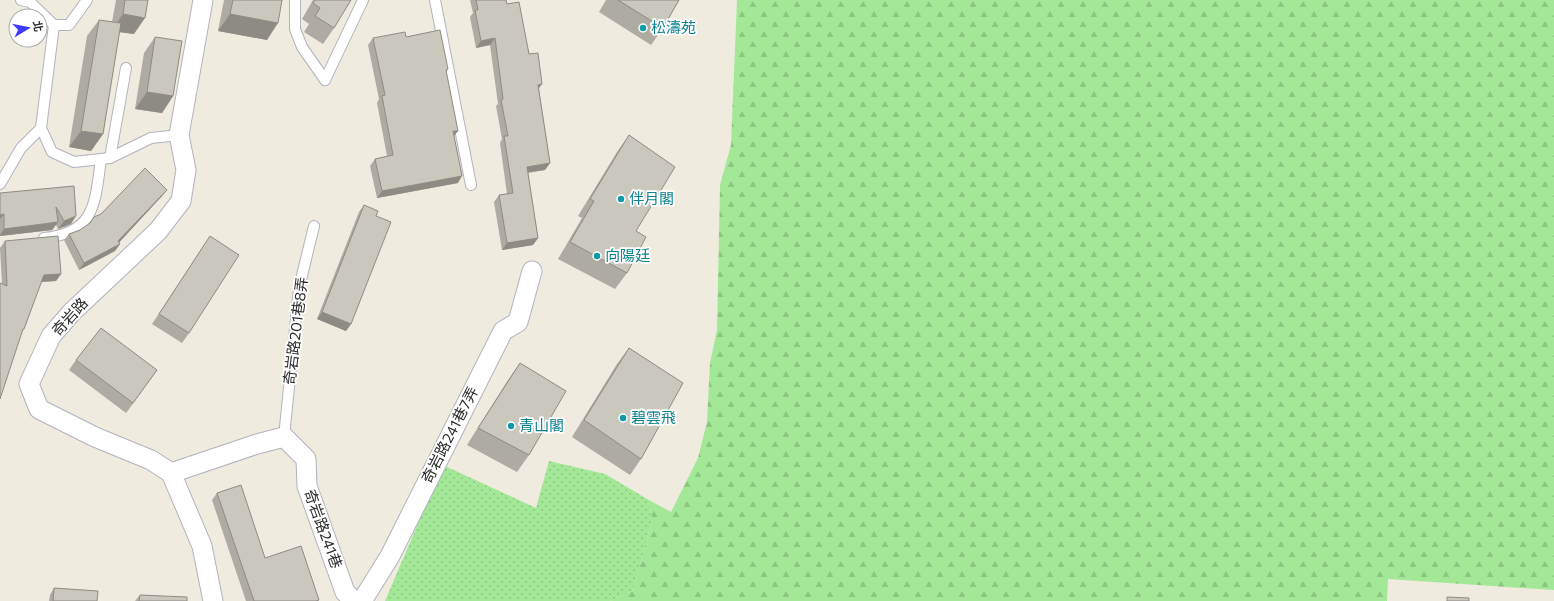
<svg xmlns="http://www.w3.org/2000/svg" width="1554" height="601" font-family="Commissioner,'Noto Sans TC',sans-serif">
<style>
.green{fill:url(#green-dots)}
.forest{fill:url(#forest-firs)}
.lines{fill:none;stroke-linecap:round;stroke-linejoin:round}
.service-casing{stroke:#b2b2c0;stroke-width:12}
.minor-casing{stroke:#b2b2c0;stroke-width:21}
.service{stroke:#fff;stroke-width:10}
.minor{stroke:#fff;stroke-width:19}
.wall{fill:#aeaba3}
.shaded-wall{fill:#8d8b84}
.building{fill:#cac7bd;stroke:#8d8b84}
.culture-dot{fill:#0f9aa8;stroke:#fff;stroke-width:1.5}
.labels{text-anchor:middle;stroke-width:3.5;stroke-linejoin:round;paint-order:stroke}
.culture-label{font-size:15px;fill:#0d838f;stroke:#fff;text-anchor:start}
.street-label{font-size:15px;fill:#2c2c2c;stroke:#fff}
</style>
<defs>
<pattern id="green-dots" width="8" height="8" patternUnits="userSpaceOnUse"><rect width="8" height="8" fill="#a3e897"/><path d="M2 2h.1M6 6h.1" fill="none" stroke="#8cc782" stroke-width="1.8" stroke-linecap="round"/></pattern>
<pattern id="forest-firs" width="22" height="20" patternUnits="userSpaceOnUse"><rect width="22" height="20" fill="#a3e897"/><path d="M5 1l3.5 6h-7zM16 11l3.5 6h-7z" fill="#8cc782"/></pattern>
</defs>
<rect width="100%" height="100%" fill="#efebde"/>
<path class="green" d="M549 461 605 474 649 500 652 520 633 591 610 601H385L437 479 445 466 536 508Z"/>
<path class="forest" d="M737 0H1554V590L1388 579 1387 601H610L633 591 652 520 649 500 671 512 698 458 707 422 710 363 717 330 720 185 731 145Z"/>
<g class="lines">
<g class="service-casing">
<g id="service">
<path d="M21 0 30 2 54 25"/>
<path d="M295 0V29L302 47 325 80"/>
<path d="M435 0 471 185"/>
<path d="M54 25 41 128 52 152 74 162 110 158 151 138 179 135"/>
<path d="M54 25H69L87 0"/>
<path d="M325 80 363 0"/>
<path d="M110 158 126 68"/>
<path d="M0 184 21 148 41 128"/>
<path d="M44 238C96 233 95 202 101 159"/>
<path d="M284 437 299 288 314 226"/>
</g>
</g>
<g class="minor-casing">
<g id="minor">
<path d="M203 0 179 135 186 170 181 201 158 231 72 312 51 336 29 384 39 409 95 437 151 460 171 473 202 546 213 601"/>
<path d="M171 473 257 444 284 437 306 459 307 486 345 592 354 601"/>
<path d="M362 601 390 556 503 331 518 322 532 271"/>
</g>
</g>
<use href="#service" class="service"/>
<use href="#minor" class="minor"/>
</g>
<g class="wall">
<path d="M116 0H148L134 34 119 32 103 134 91 151 69 147 87 36 99 20 112 22Z"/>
<path d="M224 0H282L267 40 218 31Z"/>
<path d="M313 0H351L334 28 323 44 304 32 309 24 302 19Z"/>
<path d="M470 0H506L507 4 529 54 539 89 550 163 545 170 528 173 538 238 533 245 502 250 494 202 499 195 507 194 500 143 502 139 496 106 498 104 490 45 476 48 470 17 473 13Z"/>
<path d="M606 0H679L663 28 651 45 599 12Z"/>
<path d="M155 37 173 96 162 113 135 109 144 53Z"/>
<path d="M406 37 448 69 446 72 458 131 454 135 458 183 377 198 370 166 375 159 387 156 377 103 379 99 368 45 373 38Z"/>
<path d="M629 135 636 231 627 273 615 289 558 259 582 218 578 216 617 152Z"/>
<path d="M74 186 71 224 58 229 56 225 52 230 0 236V193Z"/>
<path d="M167 190 162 196 119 242 120 244 115 251 79 270 64 240 69 234 80 230Z"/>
<path d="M364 205 376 216 351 324 346 331 317 319 359 212Z"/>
<path d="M210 236 189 333 182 343 152 324Z"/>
<path d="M5 241 61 274 56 281 41 282 24 329 22 332 2 284 0 248Z"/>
<path d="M629 348 641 459 630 475 572 437 617 364Z"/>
<path d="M76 360 157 370 126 413 69 370Z"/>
<path d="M520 363 529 455 517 472 467 445 508 380Z"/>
<path d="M217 493 265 558 318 601H246L212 500Z"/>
<path d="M54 588 97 601H49L50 595Z"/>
<path d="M140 595 187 601H135Z"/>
</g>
<g class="shaded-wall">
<path d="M123 14 145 18 134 34 111 31Z"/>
<path d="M230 14 278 23 267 40 218 31Z"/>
<path d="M495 38 490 45 476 48 481 41Z"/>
<path d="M542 84 537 91 538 85Z"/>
<path d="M147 92 173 96 162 113 135 109Z"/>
<path d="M81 131 103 134 91 151 69 147Z"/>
<path d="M453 131H458L453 137Z"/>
<path d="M550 163 545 170 522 173 527 167Z"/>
<path d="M462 176 458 183 377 198 382 191Z"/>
<path d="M167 190 162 196 115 247 120 244 115 251 79 270 84 263Z"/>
<path d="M4 214 0 219V215Z"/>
<path d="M76 216 71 224 58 229 64 221Z"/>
<path d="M58 222 52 230 0 236V235L4 229Z"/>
<path d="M538 238 533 245 502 250 507 243Z"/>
<path d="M61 274 56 281 39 282 44 275Z"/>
<path d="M322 312 351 324 346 331 317 319Z"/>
<path d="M157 370 150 380 126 413 133 403Z"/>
</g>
<g class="building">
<path d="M125 0H148L145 18 123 14Z"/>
<path d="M233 0H282L278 23 230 14Z"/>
<path d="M315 0H351L334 28 315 16 320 8 313 3Z"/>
<path d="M476 0H506L507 4 519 2 529 54 538 53 542 84 538 85 550 163 527 167 538 238 507 243 499 195 513 193 504 136H508L501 100 503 99 495 38 481 41 475 10H478Z"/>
<path d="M618 0H679L663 28Z"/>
<path d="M99 20 121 23 103 134 81 131Z"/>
<path d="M440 30 448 69 446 70 458 131H453L462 176 382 191 375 159 393 155 382 96 385 95 373 38 405 32 406 37Z"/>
<path d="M155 37 182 41 173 96 147 92Z"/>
<path d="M629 135 675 167 636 231 646 237 627 273 570 242 594 201 590 199Z"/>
<path d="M145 168 167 190 118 241 120 244 84 263 69 234 80 230 90 223 94 217 101 214Z"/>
<path d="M74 186 76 216 64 221 56 207 58 222 4 229V214L0 215V193Z"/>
<path d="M364 205 378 211 376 216 391 222 351 324 322 312Z"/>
<path d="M58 236 61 274 44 275 24 329H23L0 399V283L7 286 5 241Z"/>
<path d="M210 236 239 255 189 333 159 314Z"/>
<path d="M101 328 157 370 133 403 76 360Z"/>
<path d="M629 348 683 383 641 459 584 420Z"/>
<path d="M520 363 566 391 529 455 478 428Z"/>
<path d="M241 485 265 558 301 546 319 600 316 601H254L217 493Z"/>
<path d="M54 588 98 591 97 601H53Z"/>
<path d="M140 595 187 597V601H139Z"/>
<path d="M1447 597 1469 598V601H1447Z"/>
</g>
<g class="culture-dot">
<circle cx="643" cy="28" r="4"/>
<circle cx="621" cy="199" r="4"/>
<circle cx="597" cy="256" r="4"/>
<circle cx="623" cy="418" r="4"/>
<circle cx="511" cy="426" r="4"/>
</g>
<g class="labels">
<g class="culture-label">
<text x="651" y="33">松濤苑</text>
<text x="629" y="204">伴月閣</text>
<text x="605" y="261">向陽廷</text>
<text x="631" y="423">碧雲飛</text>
<text x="519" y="431">青山閣</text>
</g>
<g class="street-label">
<text transform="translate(70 317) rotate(-48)" y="5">奇岩路</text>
<text transform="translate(296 331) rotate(-83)" y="5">奇岩路201巷8弄</text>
<text transform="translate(450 435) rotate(-63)" y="5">奇岩路241巷7弄</text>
<text transform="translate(323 529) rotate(70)" y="5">奇岩路241巷</text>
</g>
</g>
<g transform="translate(28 28) rotate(80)"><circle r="19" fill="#ffffff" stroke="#ababab"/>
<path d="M0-3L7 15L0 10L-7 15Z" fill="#3c3aff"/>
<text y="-6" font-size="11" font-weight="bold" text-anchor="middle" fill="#2c2c2c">北</text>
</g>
</svg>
